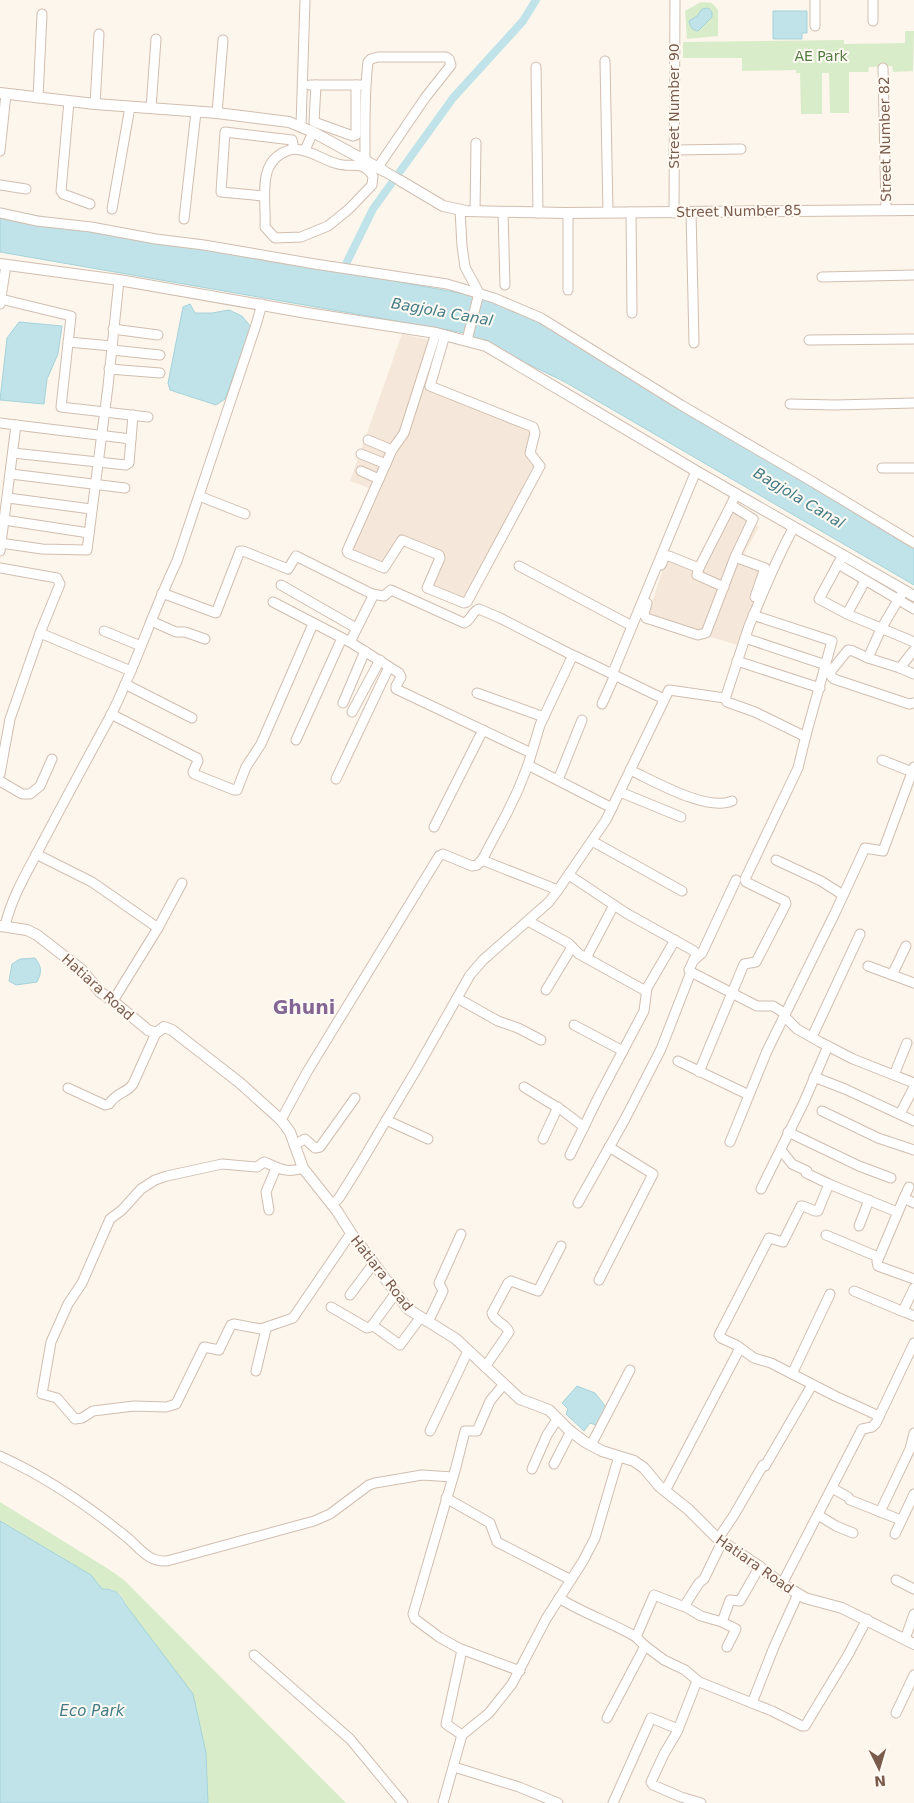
<svg xmlns="http://www.w3.org/2000/svg" width="914" height="1803" font-family="'DejaVu Sans',sans-serif">
<style>
.residential{fill:#f5e8da}
.green{fill:#d8ecc9}
.water{fill:#bfe3e8;stroke:#a5d3da}
.lines{fill:none;stroke-linecap:round;stroke-linejoin:round}
.canal{stroke:#bfe3e8;stroke-width:8}
.minor-casing{stroke:#d1beb0;stroke-width:11}
.tertiary-casing{stroke:#d1beb0;stroke-width:12}
.minor{stroke:#fff;stroke-width:9}
.tertiary{stroke:#fff;stroke-width:10}
.labels{text-anchor:middle;stroke-width:4;stroke-linejoin:round;paint-order:stroke}
.park-label{font-size:14px;fill:#537a41;stroke:#fffaf3}
.street-label{font-size:14px;fill:#7a5c4d;stroke:#fffaf3}
.water-label{font-size:15px;font-style:italic;fill:#437c86;stroke:#fffaf3}
.district-label{font-size:19px;font-weight:bold;fill:#846695;stroke:#fffaf3}
</style>
<rect width="100%" height="100%" fill="#fdf6ec"/>
<g class="residential">
<path d="M402 334 443 343 430 386 533 427 530 451 540 465 467 602 429 589 440 558 404 540 384 567 348 548 374 490 350 481Z"/>
<path d="M731 510 759 527 742 558 774 571 744 647 647 618 667 556 699 565Z"/>
</g>
<g class="green">
<path d="M701 2 712 3 718 10V36L687 39 685 11Z"/>
<path d="M905 31H914L913 71 893 72 892 66 869 67 868 72H849V113H830L829 73H822V114H801L800 73H796V70L742 71V58H683V42L844 40V44L905 43Z"/>
<path d="M0 1502 110 1570 124 1580 346 1803H208L206 1753 121 1595 112 1589H102L91 1575 0 1521Z"/>
</g>
<g class="water">
<path d="M708 8 712 12V17L698 31C692 30 690 27 689 21L697 16 702 9Z"/>
<path d="M773 11H807V33H802V39H773Z"/>
<path d="M0 209 487 298 541 323 914 543V585L565 382 465 333 0 252Z"/>
<path d="M190 304 195 313H212L229 310 242 316 251 327 225 399 216 405 170 390 168 383 183 307Z"/>
<path d="M19 322 62 326 58 354 47 379 44 404 0 400 7 338Z"/>
<path d="M35 958C42 967 42 972 37 982L16 985 9 981 12 964 20 959Z"/>
<path d="M577 1386 595 1393 606 1407 596 1425 590 1423 584 1431 566 1414 568 1409 562 1403Z"/>
<path d="M0 1521 91 1575 102 1589C115 1589 120 1593 125 1604L193 1694 206 1753 208 1803H0Z"/>
</g>
<g class="lines">
<path class="canal" d="M342 272 373 209 453 98 523 21 536 0"/>
<g class="minor-casing">
<g id="minor">
<path d="M873 21V0"/>
<path d="M815 26V0"/>
<path d="M605 61 608 212"/>
<path d="M536 67 538 213"/>
<path d="M883 68 886 210"/>
<path d="M310 85H362"/>
<path d="M316 85 314 122 353 136 356 135V85"/>
<path d="M38 98 42 14"/>
<path d="M69 101 61 191 63 194 90 204"/>
<path d="M95 104 99 34"/>
<path d="M151 108 156 39"/>
<path d="M217 113 223 40"/>
<path d="M301 126 305 0"/>
<path d="M294 149C312 150 322 160 338 164 353 168 362 160 373 176L372 185 349 209 328 226 301 237 275 238 265 227C267 200 254 157 294 149Z"/>
<path d="M305 150 313 132"/>
<path d="M674 150 741 149"/>
<path d="M0 151 6 94"/>
<path d="M365 159C365 127 364 94 368 62L371 59 378 57H446L449 59 451 65 425 98 378 167"/>
<path d="M384 171 401 181"/>
<path d="M0 185 26 189"/>
<path d="M263 196 221 192 225 132 292 140 294 149"/>
<path d="M112 209 130 107"/>
<path d="M460 210 462 246 465 267 479 293 467 340"/>
<path d="M475 211 476 143"/>
<path d="M503 212 505 285"/>
<path d="M631 212 632 313"/>
<path d="M691 212 694 343"/>
<path d="M0 213 37 221 91 227 156 239 204 245 315 264 447 284 494 298 541 318 681 405 813 482 914 543"/>
<path d="M674 213 675 0"/>
<path d="M184 219 196 112"/>
<path d="M822 277 914 275"/>
<path d="M568 290V213"/>
<path d="M1 299 71 316 61 407 148 417"/>
<path d="M0 304 6 265"/>
<path d="M113 329 158 335"/>
<path d="M436 333 404 433 392 450 347 551 348 553 384 568 402 540 439 555 440 558 427 588 464 603 467 602 540 466 530 453 535 433 533 427 430 386 445 335"/>
<path d="M809 340 914 339"/>
<path d="M68 342 112 346"/>
<path d="M112 350 160 355"/>
<path d="M109 369 160 373"/>
<path d="M790 404 835 405 914 403"/>
<path d="M0 423 16 425 4 520H0"/>
<path d="M16 425 131 439"/>
<path d="M368 440 392 450"/>
<path d="M13 453 126 465 129 463 133 415"/>
<path d="M361 454 386 464"/>
<path d="M882 468H914"/>
<path d="M361 471 379 479"/>
<path d="M11 474 125 488"/>
<path d="M199 496 245 514"/>
<path d="M8 498 91 509"/>
<path d="M0 543 42 549 87 550 108 386 119 280"/>
<path d="M0 551 4 520 89 533"/>
<path d="M843 555 819 599 847 614 914 642"/>
<path d="M735 557 765 568 755 597"/>
<path d="M838 564 914 609"/>
<path d="M661 565 665 556H669L699 568 697 575 724 587"/>
<path d="M519 566 632 626"/>
<path d="M0 568 57 578 60 584 40 633 10 719 0 774"/>
<path d="M699 568 731 505"/>
<path d="M281 585 356 628"/>
<path d="M904 590 881 629 868 658 900 668 914 650"/>
<path d="M162 593 216 613 240 551H243L288 569 296 556 372 594 373 596 350 642"/>
<path d="M372 594 384 596 391 590 464 623C471 621 472 611 479 609L500 618 574 656"/>
<path d="M273 602 350 642 399 673 401 677 396 686V689L531 753"/>
<path d="M647 603 644 614 646 618 698 635 706 633 735 557 753 519 731 505 736 494"/>
<path d="M847 614 865 581"/>
<path d="M753 615 832 641 806 735H802L755 712 727 702 725 699 749 626C763 593 776 559 794 527"/>
<path d="M151 621 176 632H185L205 639"/>
<path d="M104 631 141 646"/>
<path d="M40 633 131 671"/>
<path d="M745 638 826 665"/>
<path d="M868 658 853 651 848 650 831 671V676L834 679 909 704 914 703"/>
<path d="M737 661 820 688"/>
<path d="M900 668 914 674"/>
<path d="M610 673 664 699"/>
<path d="M125 684 192 718"/>
<path d="M477 693 544 717"/>
<path d="M343 703 365 651"/>
<path d="M602 704 615 675"/>
<path d="M352 712 380 660"/>
<path d="M111 714 197 758 198 761 193 772 194 774 234 790H237L246 767 261 744 313 624"/>
<path d="M296 740 342 638"/>
<path d="M882 760 912 772"/>
<path d="M528 765 612 808"/>
<path d="M630 770C654 781 707 812 732 801"/>
<path d="M336 779 389 667"/>
<path d="M558 780 582 720"/>
<path d="M0 781 22 794H30L40 786 52 759"/>
<path d="M620 792 681 817"/>
<path d="M434 827 483 730"/>
<path d="M592 841 682 891"/>
<path d="M36 854 92 882 158 928 182 883"/>
<path d="M482 860 558 890 606 820 669 690 725 698"/>
<path d="M776 860 821 881 843 895"/>
<path d="M569 875 626 913 694 951 696 955 689 970 691 972 757 1006H773L784 1013 786 1018 797 1029 820 1042 853 1059 914 1083"/>
<path d="M528 921 568 943 579 954 644 990 647 988 675 940"/>
<path d="M5 926C11 900 24 877 37 853 61 807 86 761 111 715 136 665 153 611 177 561L256 325 262 304"/>
<path d="M586 958 614 905"/>
<path d="M694 960 702 953 736 880"/>
<path d="M868 966 914 983"/>
<path d="M892 975 906 946"/>
<path d="M546 990 572 947"/>
<path d="M457 998 498 1021 518 1028 541 1040"/>
<path d="M113 1001 158 928"/>
<path d="M574 1025 623 1051"/>
<path d="M812 1037 860 934"/>
<path d="M678 1061 749 1095"/>
<path d="M699 1072 744 964 756 962 786 904 785 901 746 882 745 879 798 768 806 735"/>
<path d="M894 1075 907 1043"/>
<path d="M814 1077 845 1089 914 1121"/>
<path d="M524 1087 563 1111 584 1127"/>
<path d="M68 1088 105 1105 109 1104C118 1091 126 1094 133 1084L156 1033"/>
<path d="M822 1111 878 1138 914 1150"/>
<path d="M900 1114 914 1087"/>
<path d="M281 1120 307 1072 439 856 443 854 472 866 477 865 482 860 507 813 518 790 528 765 540 725 572 657 575 656 608 672H612L614 670 696 471"/>
<path d="M386 1120 428 1139"/>
<path d="M788 1132 859 1166 891 1178"/>
<path d="M543 1139 558 1107"/>
<path d="M730 1142 767 1051 835 913 865 848 883 851 914 767"/>
<path d="M294 1145 305 1139 315 1148 320 1147 355 1098"/>
<path d="M781 1150 792 1164 807 1171"/>
<path d="M570 1155 599 1096 644 1011 647 988"/>
<path d="M303 1168C286 1174 279 1168 264 1162L257 1167 222 1164 167 1176 155 1180 141 1189 122 1210 110 1219 82 1283 68 1304 51 1342 42 1394 57 1398 75 1419 82 1418 93 1411 134 1406 166 1407 176 1404 204 1347 219 1350 231 1325 234 1324 261 1329 293 1318 351 1233"/>
<path d="M806 1173 829 1184"/>
<path d="M761 1189 804 1102 828 1046"/>
<path d="M904 1198 909 1187"/>
<path d="M578 1203 625 1119 661 1049 691 972"/>
<path d="M914 1203 904 1198 877 1262 878 1266 914 1279"/>
<path d="M332 1205 339 1198 359 1166 419 1065 470 975 483 960 549 902 558 890"/>
<path d="M269 1210 266 1192 276 1168"/>
<path d="M859 1226 869 1200"/>
<path d="M826 1235 878 1257"/>
<path d="M599 1280 653 1174 609 1147"/>
<path d="M914 1288 903 1311 914 1316"/>
<path d="M854 1291 904 1312"/>
<path d="M350 1295 374 1263"/>
<path d="M331 1307 367 1328 371 1327 395 1294"/>
<path d="M428 1322 443 1291 439 1283 461 1234"/>
<path d="M372 1325 400 1345 420 1318"/>
<path d="M485 1367 509 1332C506 1323 494 1322 492 1313L508 1283 511 1281 538 1291 561 1246"/>
<path d="M256 1371 266 1329"/>
<path d="M792 1374 830 1294"/>
<path d="M879 1416 835 1396 771 1363 754 1358 736 1345 721 1338 719 1335 769 1238 783 1242 801 1206H803L815 1211H818L829 1184 897 1212"/>
<path d="M430 1431 468 1351"/>
<path d="M591 1445 630 1370"/>
<path d="M0 1456C46 1477 90 1507 129 1539 141 1550 149 1562 167 1561L314 1521 330 1514 369 1485 375 1483 422 1475 453 1477"/>
<path d="M554 1464 571 1431"/>
<path d="M765 1466 812 1385"/>
<path d="M532 1469 547 1435 558 1418"/>
<path d="M832 1488 848 1497 850 1500 901 1520"/>
<path d="M665 1491 740 1348"/>
<path d="M446 1498 490 1523 497 1542 571 1580"/>
<path d="M880 1512 910 1449 914 1433"/>
<path d="M818 1515 836 1526 853 1533"/>
<path d="M895 1534 914 1494"/>
<path d="M718 1539 734 1515 763 1465"/>
<path d="M896 1580 914 1589"/>
<path d="M782 1584 862 1429 872 1427 876 1423 914 1343"/>
<path d="M559 1598C584 1614 611 1622 636 1637"/>
<path d="M684 1606 701 1616 722 1622 730 1600 740 1601 760 1566"/>
<path d="M722 1622 736 1629 727 1647"/>
<path d="M905 1639 914 1614"/>
<path d="M644 1645 664 1660 685 1670 698 1681"/>
<path d="M461 1649 520 1671"/>
<path d="M254 1655 350 1739 403 1803"/>
<path d="M752 1703 774 1647 798 1594"/>
<path d="M896 1713 914 1675"/>
<path d="M607 1718 644 1648V1645L636 1637 654 1595 682 1606 685 1605 699 1583 704 1579 722 1542"/>
<path d="M462 1735 446 1724 462 1650 439 1637 415 1619 413 1614 456 1467 465 1431H477L490 1401 504 1384"/>
<path d="M454 1767 519 1787 558 1803"/>
<path d="M443 1803 462 1735 489 1713 512 1684 546 1619 583 1561 595 1538 619 1456"/>
<path d="M613 1803 651 1718 678 1729"/>
<path d="M701 1803 681 1797 653 1785 651 1782 664 1754 677 1732 697 1681 772 1711 802 1726H805L848 1655 867 1619"/>
</g>
</g>
<g class="tertiary-casing">
<g id="tertiary">
<path d="M0 93 95 104 217 113 289 122 313 132 384 171"/>
<path d="M401 181 443 206 466 211 565 213 914 210"/>
<path d="M0 264 119 280 307 313 436 333 486 346 696 471 914 596"/>
<path d="M0 926 27 930 37 935 82 970 100 992 113 1001 148 1030 156 1033 164 1027 172 1030 240 1083 281 1120 290 1132 303 1168 337 1211 351 1233 408 1309 456 1339 520 1399 549 1410 569 1430 585 1442 602 1451 634 1461 644 1468 659 1486 689 1510 718 1539 757 1565 782 1584 805 1598 842 1608 914 1644"/>
</g>
</g>
<use href="#minor" class="minor"/>
<use href="#tertiary" class="tertiary"/>
</g>
<g class="labels">
<g class="park-label">
<text x="821" y="61">AE Park</text>
</g>
<g class="street-label">
<text transform="translate(674 106) rotate(-90)" y="5">Street Number 90</text>
<text transform="translate(885 139) rotate(-91)" y="5">Street Number 82</text>
<text transform="translate(739 211) rotate(-1)" y="5">Street Number 85</text>
<text transform="translate(98 987) rotate(42)" y="5">Hatiara Road</text>
<text transform="translate(382 1273) rotate(52)" y="5">Hatiara Road</text>
<text transform="translate(755 1564) rotate(35)" y="5">Hatiara Road</text>
</g>
<g class="water-label">
<text transform="translate(442 312) rotate(10)" y="5">Bagjola Canal</text>
<text transform="translate(799 498) rotate(31)" y="5">Bagjola Canal</text>
<text x="92" y="1716">Eco Park</text>
</g>
<g class="district-label">
<text x="304" y="1014">Ghuni</text>
</g>
</g>
<g transform="translate(879 1768) rotate(175)" stroke="#fffaf3" stroke-width="4" paint-order="stroke">
<path d="M0-4L9 19L0 12L-9 19Z" fill="#7a5c4d"/>
<text y="-8" font-size="14" font-weight="bold" text-anchor="middle" fill="#7a5c4d">N</text>
</g>
</svg>
